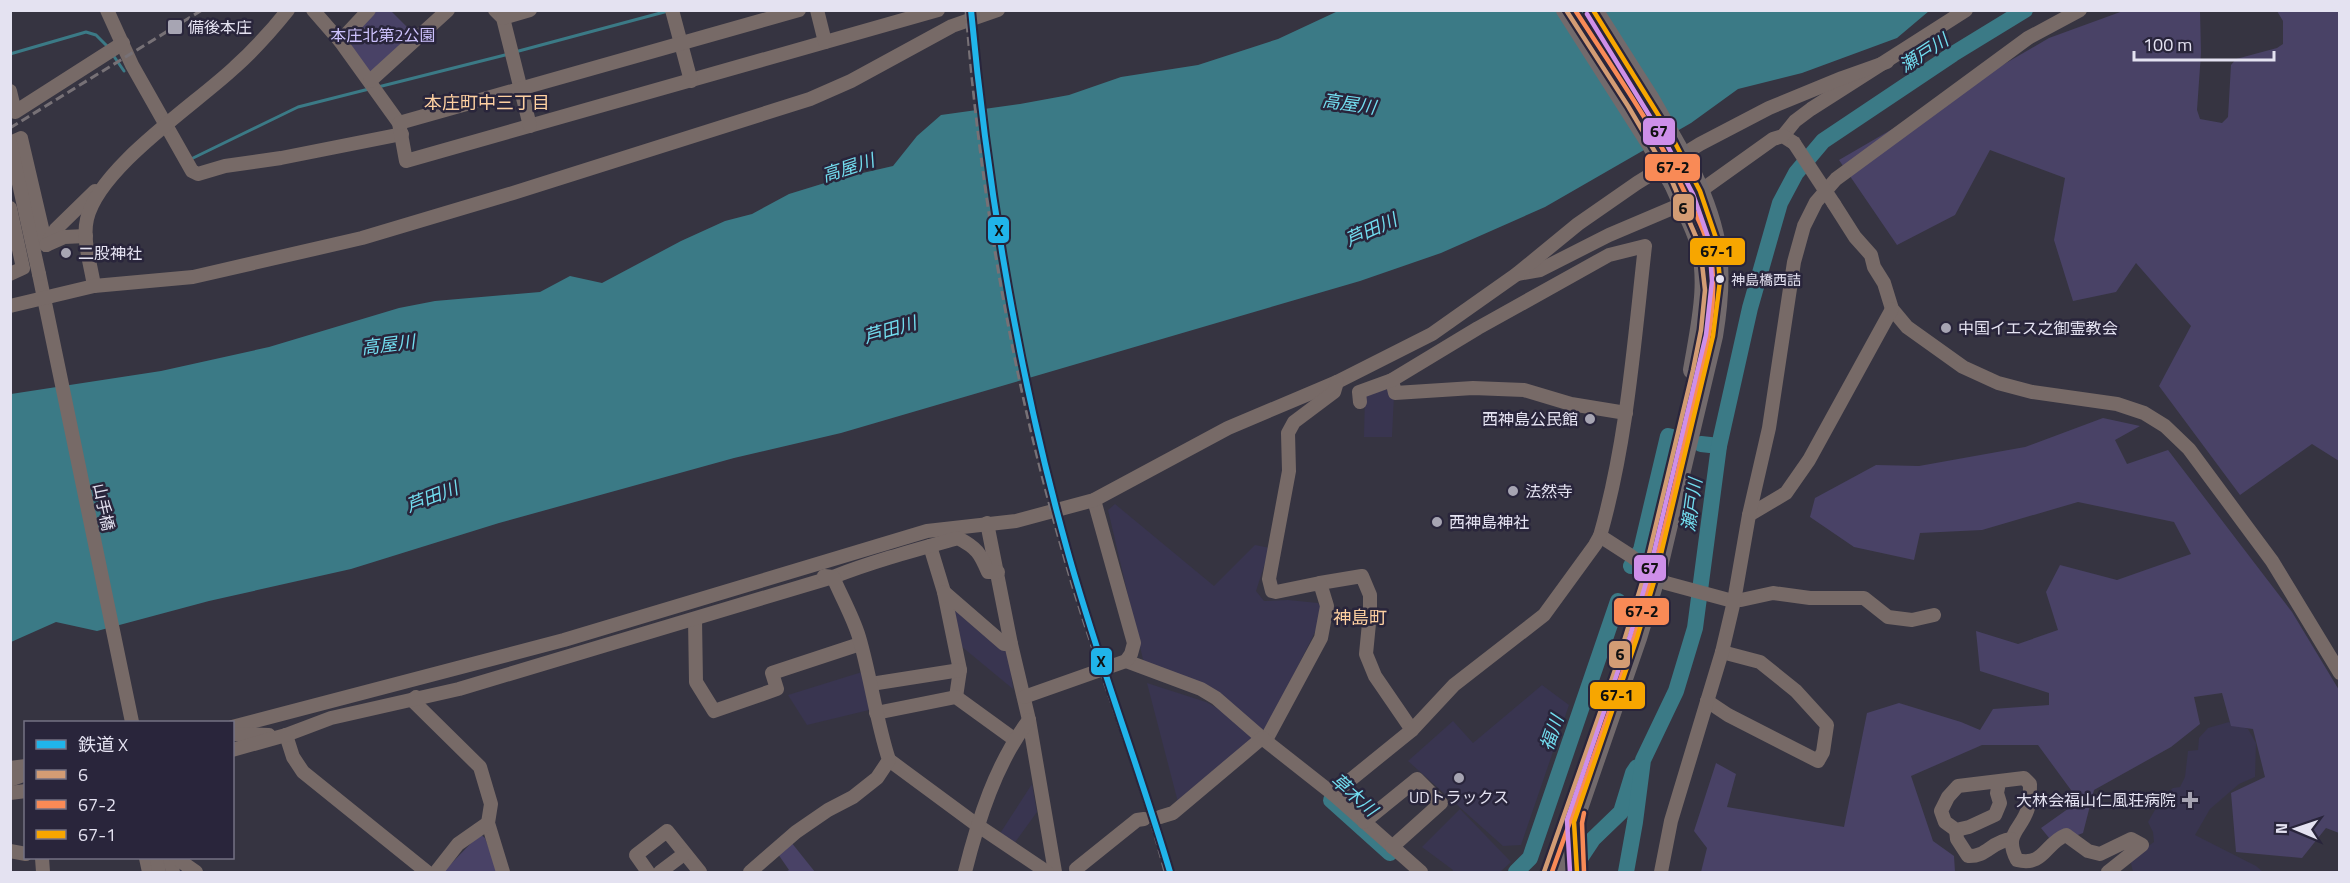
<svg xmlns="http://www.w3.org/2000/svg" width="2350" height="883" font-family="'Titillium Web','Noto Sans JP',sans-serif">
<style>
.built{fill:#393550}
.green{fill:#494266}
.water{fill:#3b7a86}
.lines{fill:none;stroke-linecap:round;stroke-linejoin:round}
.stream{stroke:#3b7a86;stroke-width:3}
.river{stroke:#3b7a86;stroke-width:16}
.minor{stroke:#776a67;stroke-width:14}
.highway{stroke:#726a6c;stroke-width:20}
.rail{stroke:#777176;stroke-width:3;stroke-dasharray:9 4.5;stroke-linecap:butt}
.minor-bridge{stroke:#776a67;stroke-width:14}
.highway-bridge{stroke:#726a6c;stroke-width:20}
.bus-1-casing{stroke:#29253b;stroke-width:9}
.bus-2-casing{stroke:#29253b;stroke-width:9}
.bus-3-casing{stroke:#29253b;stroke-width:9}
.bus-4-casing{stroke:#29253b;stroke-width:9}
.bus-1{stroke:#d39c74;stroke-width:4.5}
.bus-2{stroke:#f98a56;stroke-width:4.5}
.bus-3{stroke:#f7a600;stroke-width:4.5}
.bus-4{stroke:#ce8fe9;stroke-width:4.5}
.rail-1-casing{stroke:#29253b;stroke-width:10}
.rail-1{stroke:#20b4ea;stroke-width:6}
.poi-dot{fill:#a7a5b3;stroke:#29253b;stroke-width:2}
.bus-dot{fill:#e4e2f1;stroke:#29253b;stroke-width:2}
.labels{text-anchor:middle;stroke-width:5;stroke-linejoin:round;paint-order:stroke}
.bus-label{font-size:14px;fill:#e4e2f1;stroke:#29253b;text-anchor:start}
.poi-label{font-size:16px;fill:#e4e2f1;stroke:#29253b;text-anchor:start}
.park-label{font-size:16px;fill:#ccc1fc;stroke:#29253b}
.street-label{font-size:16px;fill:#e4e2f1;stroke:#29253b}
.water-label{font-size:18px;font-style:italic;fill:#72ddef;stroke:#29253b}
.neighbourhood-label{font-size:18px;fill:#fed0a1;stroke:#29253b}
.line-badge{stroke:#29253b;stroke-width:2}
.pale-badge-label{font-size:16px;text-anchor:middle;font-weight:bold;fill:#111}
</style>
<rect width="100%" height="100%" fill="#363441"/>
<g class="built">
<path d="M1388 389 1394 395 1392 437H1364L1365 395Z"/>
<path d="M1115 504 1214 586 1255 545 1270 548 1256 591 1264 601 1288 600 1318 603 1322 609 1320 622 1265 732 1227 700 1145 668 1108 510Z"/>
<path d="M947 600 1008 650 1013 689 955 641Z"/>
<path d="M862 672 869 710 807 725 788 695Z"/>
<path d="M1147 683 1206 702 1221 710 1259 744 1180 810Z"/>
<path d="M1542 685 1569 705 1521 845 1503 846 1408 761 1453 721 1473 743Z"/>
<path d="M2229 722 2248 729 2256 743 2255 777 2239 784 2210 809 2195 835 2256 866 2263 872H2133L2130 859 2154 842 2153 832 2148 822 2163 796 2173 788 2180 787 2185 777 2188 751 2198 750 2199 738 2208 728Z"/>
<path d="M1032 784 1037 812 1013 845 999 835Z"/>
<path d="M1460 809 1511 862 1500 872H1452L1453 870 1422 847Z"/>
</g>
<g class="green">
<path d="M376 11H391L416 36 369 73 347 40Z"/>
<path d="M2123 11H2200L2201 53 2197 110 2200 119 2222 123 2228 117 2231 65 2236 59 2277 48 2283 44V21L2277 11H2339V461L2312 444 2240 495 2159 386 2191 326 2136 263 2116 292 2073 301 2054 240 2065 178 1990 150 1955 215 1897 245 1839 160 2049 38Z"/>
<path d="M2103 418 2140 426 2115 440 2127 464 2168 450 2292 612 2339 690V833L2326 828 2302 858 2236 852 2231 793 2265 777 2253 729 2231 726 2222 693 2194 697 2200 724 2171 747 2094 790 2083 833 2054 844 2041 828 2079 801 2038 745H1982L1911 776 1933 841 1954 856 1955 872H1701L1707 848 1694 831 1716 763 1736 774 1727 807 1844 827 1867 713 1899 703 1961 722 1980 730 1993 709 2049 705V693L1980 671 1976 631 2018 644 2058 630 2046 592 2060 565 2117 580 2191 554 2174 522 2078 502 1982 530 1920 533 1914 560 1854 547 1810 517 1815 498 1876 465 1919 466 2025 447Z"/>
<path d="M480 834 485 838 498 872H443Z"/>
<path d="M791 842 815 872H786L789 870 778 854Z"/>
</g>
<path class="water" d="M1338 11H1929L1897 38 1802 73 1738 89 1691 123 1545 207 1441 253 1360 281 841 433 734 458 499 523 351 569 209 601 97 631 56 622 11 642V394L161 371 269 347 399 308 435 301 540 292 570 276 602 283 681 241 725 221 752 214 789 194 841 178 893 166 917 136 941 115 1020 104 1069 95 1121 77 1198 65 1278 39Z"/>
<g class="lines">
<g class="stream">
<path d="M515 52 668 11"/>
<path d="M10 54 86 32 96 35 108 47"/>
<path d="M113 55 124 71"/>
<path d="M378 87 509 54"/>
<path d="M189 160 298 107 369 89"/>
<path d="M1582 863 1589 845"/>
</g>
<g class="river">
<path d="M1701 444 1719 446"/>
<path d="M1631 566 1641 550 1668 436 1672 437"/>
<path d="M1331 800 1390 853"/>
<path d="M1516 872 1530 858 1618 601"/>
<path d="M1571 872 1593 839 1621 812 1633 773 1637 767"/>
<path d="M1626 872 1635 822 1643 760 1676 691 1695 628 1719 446 1750 308 1780 203 1796 173 1823 141 1953 54 2025 10"/>
</g>
<g class="minor">
<path d="M107 10 132 65 192 171 198 174 225 166 281 158 402 134"/>
<path d="M313 10 340 41 399 123 406 161 938 10"/>
<path d="M495 10 503 18 530 126"/>
<path d="M672 10 691 81"/>
<path d="M817 10 825 42"/>
<path d="M503 18 530 10"/>
<path d="M340 41 369 10"/>
<path d="M370 81 448 10"/>
<path d="M10 91 15 112 123 43"/>
<path d="M399 123 799 10"/>
<path d="M1783 136 1795 121 1811 109 1966 10"/>
<path d="M10 143 21 138 46 245"/>
<path d="M1834 204 1855 237 1871 255 1874 267 1884 283 1892 309 1907 327 1963 367 1998 383 2032 392 2117 404 2144 413 2165 426 2189 449 2272 561 2340 673"/>
<path d="M10 208 23 268 10 274"/>
<path d="M46 245 56 229 95 191"/>
<path d="M46 245 64 237 86 236"/>
<path d="M39 274 132 722"/>
<path d="M1517 274 1540 270 1609 235 1682 204 1773 139 1783 136 1794 143"/>
<path d="M94 286C91 265 82 240 87 219 99 167 196 104 235 67 254 50 272 30 288 10"/>
<path d="M10 306 94 286 193 277 362 238 513 193 810 99 851 81 952 26 998 10"/>
<path d="M1392 380 1395 393 1473 388 1524 390 1571 404 1626 413"/>
<path d="M1360 402 1359 392 1392 380 1478 328 1609 255 1645 246C1634 343 1627 442 1600 536L1631 556 1666 583 1729 600H1741L1773 593 1810 598H1864L1888 617 1912 620 1934 615"/>
<path d="M1749 515 1786 493 1809 460 1892 309"/>
<path d="M987 523 1011 644 1029 720 1055 872"/>
<path d="M930 546 944 592 960 670 956 697"/>
<path d="M1320 583 1362 576 1370 595V613L1366 654 1375 676 1412 730"/>
<path d="M944 592 1004 644H1011"/>
<path d="M695 619 696 682 714 711 777 689 772 673 860 644"/>
<path d="M1126 661 1201 689 1216 698 1262 738"/>
<path d="M871 684 960 670"/>
<path d="M416 697 412 700 480 767 491 804 488 823 503 872"/>
<path d="M1024 697 1126 661 1131 654 1134 643 1094 500"/>
<path d="M1707 701 1728 715 1818 761 1823 752 1827 725 1796 691 1760 662 1722 652"/>
<path d="M876 713 956 697 1014 739"/>
<path d="M232 727 564 640 927 531 1016 521 1094 500 1228 428 1337 382 1432 334 1517 274 1578 224 1637 183 1700 144 1769 108 1842 78 1887 62"/>
<path d="M232 734 269 735"/>
<path d="M286 735 293 757 303 772 427 872"/>
<path d="M1266 740 1321 638 1327 606 1320 583 1276 592 1272 591 1269 579 1289 471 1288 433 1294 422 1334 392 1337 382"/>
<path d="M232 750 286 735 331 718 459 689 833 577C874 561 915 550 958 538 977 548 980 553 988 572H998"/>
<path d="M889 760 977 825 1047 872"/>
<path d="M10 768 26 766"/>
<path d="M10 780 26 774"/>
<path d="M1999 783 1997 793 2000 803 1995 815 1969 827 1956 830 1945 822 1941 811 1948 797 1958 786 2024 778 2030 784C2030 792 2030 800 2028 808 2022 830 2003 833 2017 860 2044 867 2045 843 2066 835L2088 851 2100 854 2131 839 2142 845 2108 872"/>
<path d="M10 793 26 791"/>
<path d="M1333 794 1412 730 1454 685 1544 615 1595 545 1600 536"/>
<path d="M1160 817 1173 813 1262 738 1333 794 1421 872"/>
<path d="M1364 822 1417 779 1441 803 1392 847"/>
<path d="M1574 827 1577 872"/>
<path d="M1956 830 1957 839 1968 856C1987 857 1990 842 2011 839"/>
<path d="M10 851 26 854"/>
<path d="M42 858 43 872"/>
<path d="M146 858 149 872"/>
<path d="M157 858 159 872"/>
<path d="M170 858 173 872"/>
<path d="M176 858 196 872"/>
<path d="M1076 869 1137 820 1144 819"/>
<path d="M436 872 458 844 488 823"/>
<path d="M648 872 636 855 667 831 700 872"/>
<path d="M660 872 684 854"/>
<path d="M750 872 796 832 828 810 853 797 877 778 889 760C876 720 871 678 859 637 853 617 841 596 833 577L824 576"/>
<path d="M965 872C978 820 996 763 1029 720"/>
<path d="M1661 872 1671 821 1722 652 1734 601 1749 515 1769 428 1794 262 1804 226 1816 202 1836 179 2028 38 2080 10"/>
</g>
<g class="highway">
<path d="M1674 184C1681 201 1691 218 1697 235 1713 277 1700 328 1693 370"/>
<path d="M1556 872 1637 638 1656 575 1713 336C1724 270 1720 233 1691 172"/>
</g>
<g class="rail">
<path d="M966 10C980 194 1012 376 1063 553 1093 661 1137 764 1165 872"/>
<path d="M10 128 202 10"/>
</g>
<g class="minor-bridge">
<path d="M10 143 39 274"/>
<path d="M1794 143 1834 204"/>
</g>
<g class="highway-bridge">
<path d="M1566 10 1652 145 1674 184"/>
<path d="M1593 10 1649 98 1691 172"/>
</g>
<g class="bus-1-casing">
<path id="bus-1" d="M1544 872 1615 670 1642 583 1693 370 1701 330 1705 290 1700 246 1671 179 1628 106 1566 10"/>
</g>
<g class="bus-2-casing">
<g id="bus-2">
<path d="M1584 813 1582 823 1584 872"/>
<path d="M1552 872C1582 787 1615 702 1641 614 1660 551 1675 486 1689 421 1702 367 1722 304 1709 248 1704 229 1694 210 1685 193 1655 128 1614 70 1575 10"/>
</g>
</g>
<g class="bus-3-casing">
<path id="bus-3" d="M1577 872 1574 822 1637 638 1656 575 1713 336 1720 281 1716 238 1700 191 1672 137 1593 10"/>
</g>
<g class="bus-4-casing">
<path id="bus-4" d="M1570 872 1567 820 1630 636 1649 573 1706 335 1712 281 1709 240 1693 194 1665 141 1587 14"/>
</g>
<use href="#bus-1" class="bus-1"/>
<use href="#bus-2" class="bus-2"/>
<use href="#bus-3" class="bus-3"/>
<use href="#bus-4" class="bus-4"/>
<g class="rail-1-casing">
<path id="rail-1" d="M971 10C988 192 1018 373 1067 549 1097 658 1138 764 1170 872"/>
</g>
<use href="#rail-1" class="rail-1"/>
</g>
<g class="poi-dot">
<rect x="167" y="19" width="16" height="16" rx="3"/>
<circle cx="66" cy="253" r="6"/>
<circle cx="1946" cy="328" r="6"/>
<circle cx="1590" cy="419" r="6"/>
<circle cx="1513" cy="491" r="6"/>
<circle cx="1437" cy="522" r="6"/>
<circle cx="1459" cy="778" r="6"/>
<path d="M2187 791h6v6h6v6h-6v6h-6v-6h-6v-6h6z"/>
</g>
<circle class="bus-dot" cx="1720" cy="279" r="5"/>
<g class="labels">
<g class="bus-label">
<text x="1731" y="285">神島橋西詰</text>
</g>
<g class="poi-label">
<text x="188" y="33">備後本庄</text>
<text x="78" y="259">二股神社</text>
<text x="1958" y="334">中国イエス之御霊教会</text>
<text x="1578" y="425" text-anchor="end">西神島公民館</text>
<text x="1525" y="497">法然寺</text>
<text x="1449" y="528">西神島神社</text>
<text x="1459" y="803" text-anchor="middle">UDトラックス</text>
<text x="2176" y="806" text-anchor="end">大林会福山仁風荘病院</text>
</g>
<g class="park-label">
<text x="383" y="41">本庄北第2公園</text>
</g>
<g class="street-label">
<text transform="translate(104 507) rotate(78)" y="6">山手橋</text>
</g>
<g class="water-label">
<text transform="translate(1924 53) rotate(-33)" y="6">瀬戸川</text>
<text transform="translate(1349 104) rotate(8)" y="6">高屋川</text>
<text transform="translate(848 168) rotate(-18)" y="6">高屋川</text>
<text transform="translate(1371 230) rotate(-24)" y="6">芦田川</text>
<text transform="translate(890 330) rotate(-16)" y="6">芦田川</text>
<text transform="translate(388 345) rotate(-7)" y="6">高屋川</text>
<text transform="translate(432 497) rotate(-21)" y="6">芦田川</text>
<text transform="translate(1692 505) rotate(-82)" y="6">瀬戸川</text>
<text transform="translate(1552 733) rotate(-71)" y="6">福川</text>
<text transform="translate(1354 795) rotate(41)" y="6">草木川</text>
</g>
<g class="neighbourhood-label">
<text x="487" y="109">本庄町中三丁目</text>
<text x="1360" y="624">神島町</text>
</g>
</g>
<g class="line-badge">
<rect x="1642" y="117" width="34" height="29" rx="6" fill="#ce8fe9"/>
<rect x="1644" y="153" width="57" height="29" rx="6" fill="#f98a56"/>
<rect x="1672" y="193" width="23" height="29" rx="6" fill="#d39c74"/>
<rect x="987" y="216" width="23" height="28" rx="6" fill="#20b4ea"/>
<rect x="1689" y="237" width="57" height="29" rx="6" fill="#f7a600"/>
<rect x="1633" y="554" width="34" height="28" rx="6" fill="#ce8fe9"/>
<rect x="1613" y="597" width="57" height="29" rx="6" fill="#f98a56"/>
<rect x="1608" y="640" width="23" height="29" rx="6" fill="#d39c74"/>
<rect x="1090" y="647" width="23" height="29" rx="6" fill="#20b4ea"/>
<rect x="1589" y="681" width="57" height="29" rx="6" fill="#f7a600"/>
</g>
<g class="pale-badge-label">
<text x="1659" y="137">67</text>
<text x="1673" y="173">67-2</text>
<text x="1683" y="214">6</text>
<text x="999" y="236">X</text>
<text x="1717" y="257">67-1</text>
<text x="1650" y="574">67</text>
<text x="1642" y="617">67-2</text>
<text x="1620" y="660">6</text>
<text x="1101" y="667">X</text>
<text x="1617" y="701">67-1</text>
</g>
<rect width="2350" height="883" fill="none" stroke="#e4e2f1" stroke-width="24"/>
<rect x="24" y="721" width="210" height="138" fill="#29253b" stroke="#747184" stroke-width="1.5"/>
<rect x="36" y="740" width="30" height="9" fill="#20b4ea" stroke="#747184" stroke-width="1.5"/>
<text x="78" y="751" font-size="18" fill="#e4e2f1">鉄道 X</text>
<rect x="36" y="770" width="30" height="9" fill="#d39c74" stroke="#747184" stroke-width="1.5"/>
<text x="78" y="781" font-size="18" fill="#e4e2f1">6</text>
<rect x="36" y="800" width="30" height="9" fill="#f98a56" stroke="#747184" stroke-width="1.5"/>
<text x="78" y="811" font-size="18" fill="#e4e2f1">67-2</text>
<rect x="36" y="830" width="30" height="9" fill="#f7a600" stroke="#747184" stroke-width="1.5"/>
<text x="78" y="841" font-size="18" fill="#e4e2f1">67-1</text>
<g transform="translate(2296 829) rotate(272)" stroke="#29253b" stroke-width="4.5" paint-order="stroke">
<path d="M0-4.5L10 22L0 15L-10 22Z" fill="#e4e2f1"/>
<text y="-9" font-size="16" font-weight="bold" text-anchor="middle" fill="#e4e2f1">N</text>
</g>
<path d="M2134 51v9h140v-9" fill="none" stroke="#e4e2f1" stroke-width="3"/>
<text x="2143" y="51" font-size="18" fill="#e4e2f1" stroke="#29253b" stroke-width="4.5" paint-order="stroke">100 m</text>
</svg>
